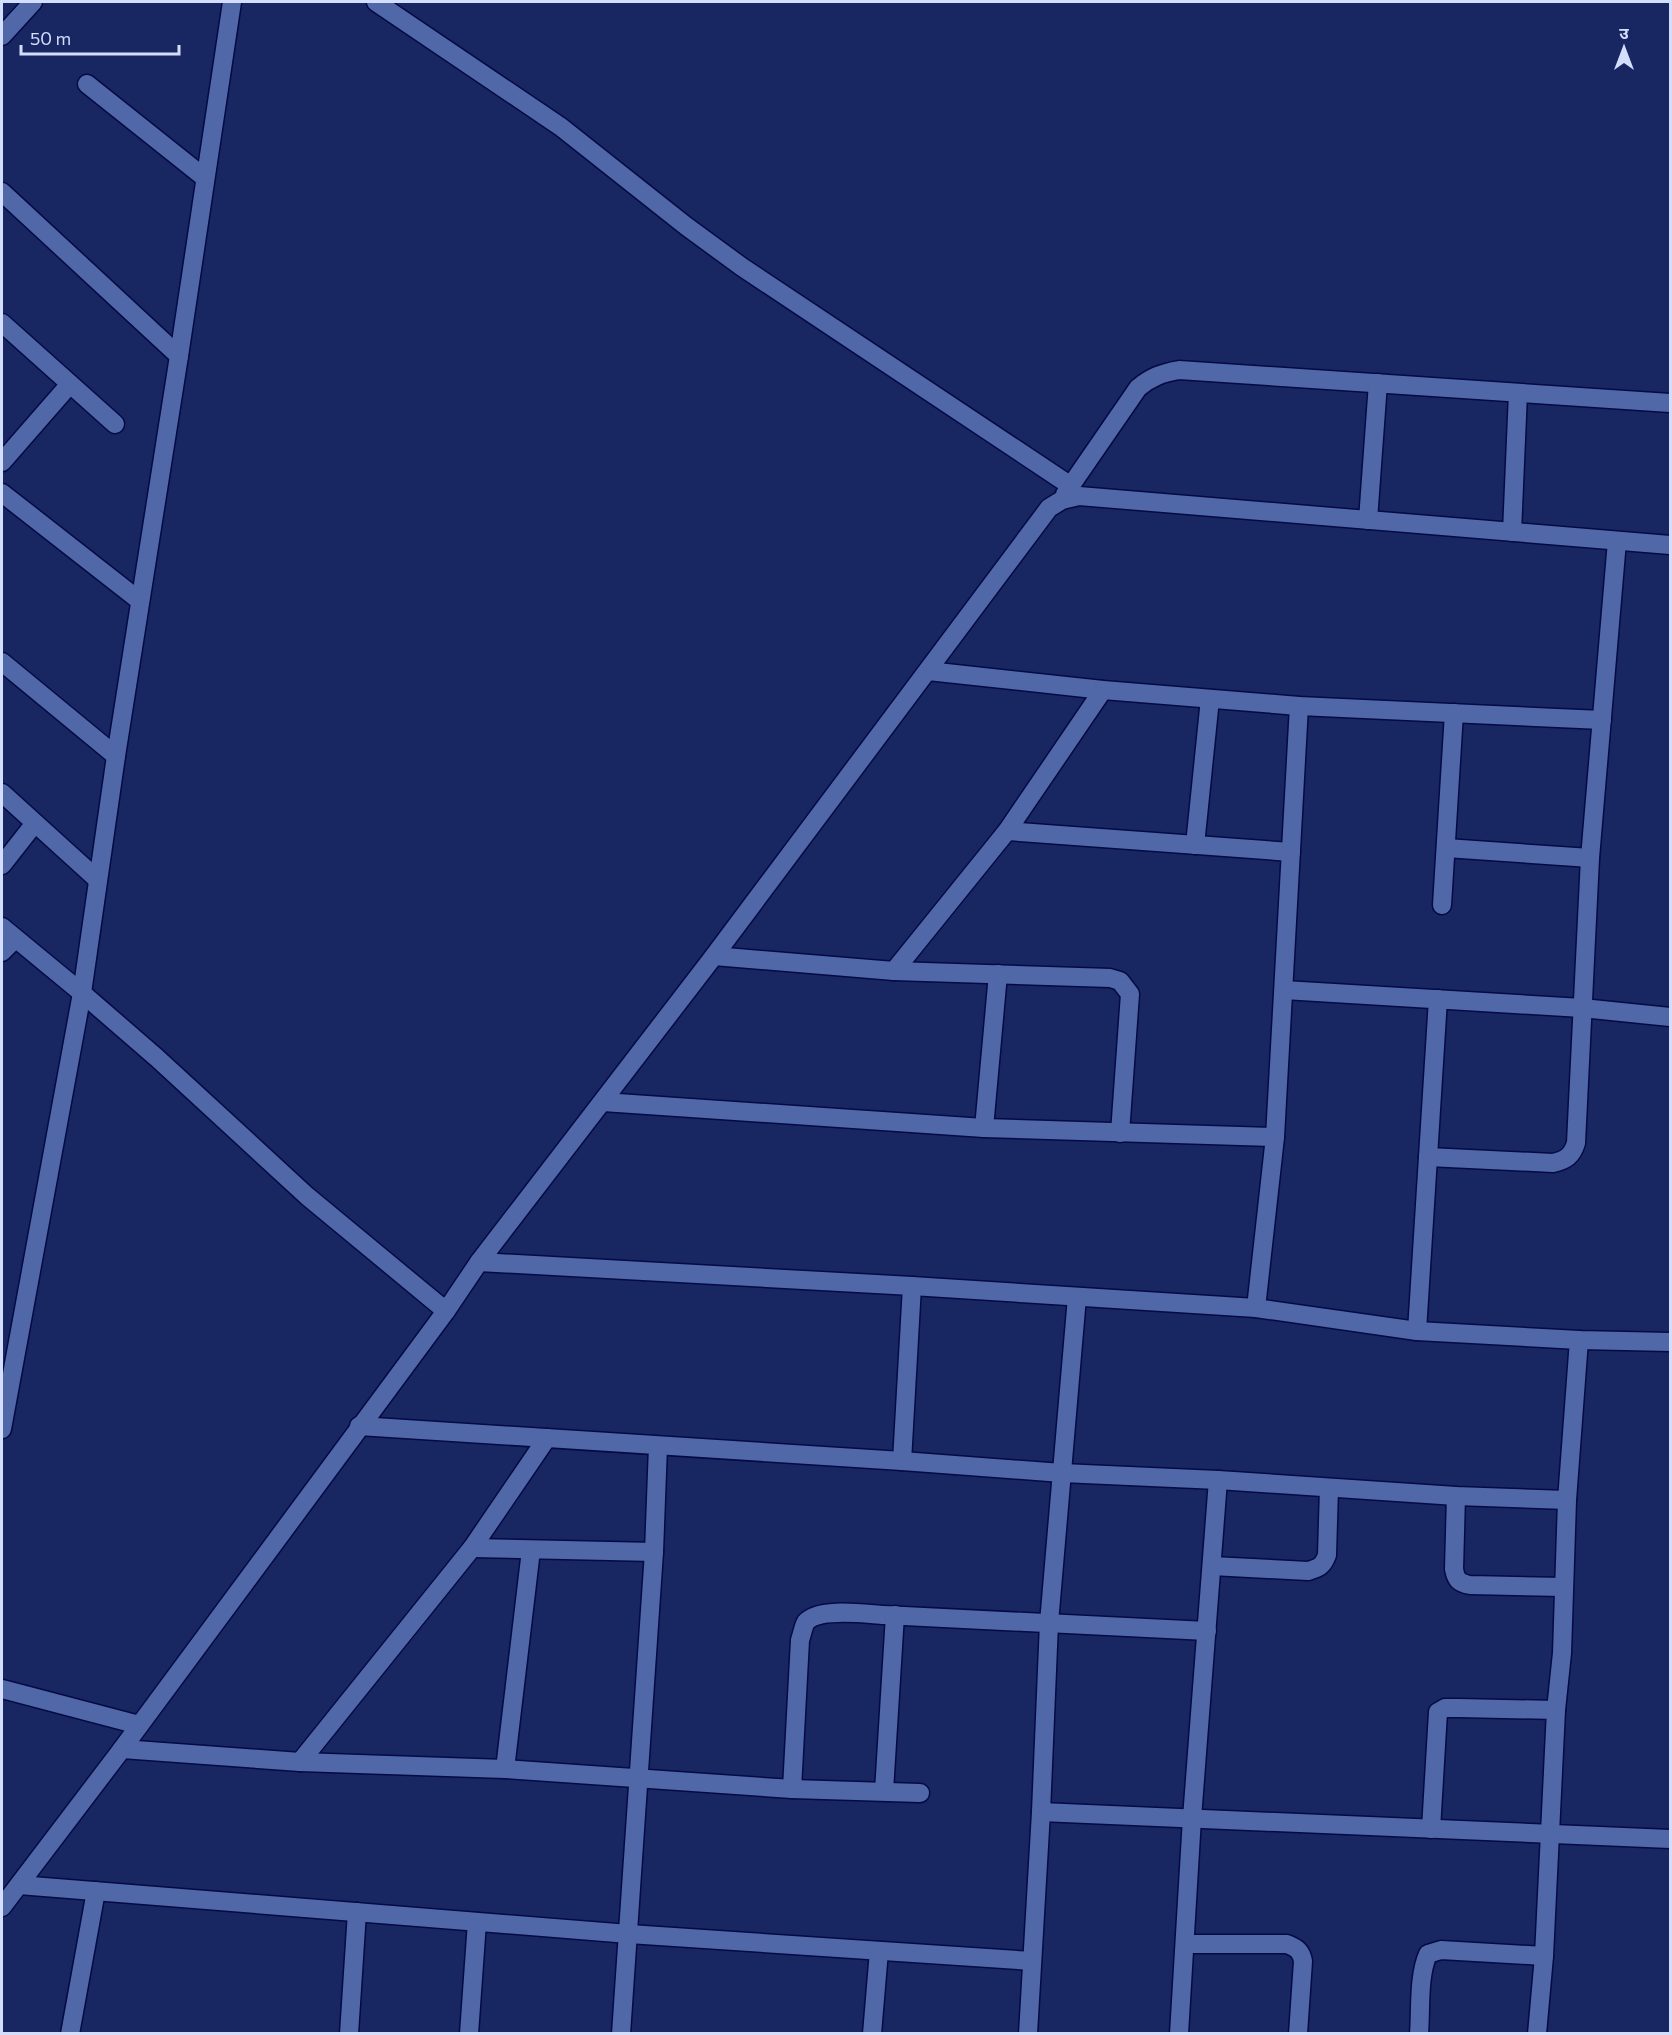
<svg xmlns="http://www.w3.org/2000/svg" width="1672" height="2035" font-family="Commissioner,'Noto Sans Devanagari',sans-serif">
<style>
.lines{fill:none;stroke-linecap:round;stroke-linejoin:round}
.minor-casing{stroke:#050a45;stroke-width:21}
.minor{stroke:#5067a8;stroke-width:18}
</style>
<rect width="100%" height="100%" fill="#182762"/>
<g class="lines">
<g class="minor-casing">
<g id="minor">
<path d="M376 2 561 127 686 226 742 267 1071 486"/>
<path d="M2 36 33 2"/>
<path d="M87 84 205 178"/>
<path d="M2 192 179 356"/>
<path d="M2 323 115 424"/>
<path d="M2 462 70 384"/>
<path d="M2 493 140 601"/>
<path d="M1065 494 1138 388C1151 377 1162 373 1179 370L1670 403"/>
<path d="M1368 520 1378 383"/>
<path d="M1512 532 1518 393"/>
<path d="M2 662 116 756"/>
<path d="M928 671 1103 690 1299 706 1602 720"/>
<path d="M2 793 98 880"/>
<path d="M1007 831 1291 852"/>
<path d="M1195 845 1210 699"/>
<path d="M1446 848 1590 858"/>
<path d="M2 865 35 823"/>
<path d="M1442 905 1454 713"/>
<path d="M2 927 82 993 157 1058 307 1196 446 1311"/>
<path d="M2 952 15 939"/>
<path d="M714 956 894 971 1110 978 1120 981 1130 994 1120 1133"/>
<path d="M894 971 1007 831 1103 690"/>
<path d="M1284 990 1582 1008 1670 1017"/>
<path d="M603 1102 984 1128 1275 1137"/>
<path d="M984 1128 998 974"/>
<path d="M1428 1157 1553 1163C1566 1160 1572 1156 1576 1143L1590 858 1617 541"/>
<path d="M479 1262 912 1286 1256 1308 1417 1331 1579 1340 1670 1342"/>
<path d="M1256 1308 1275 1137 1299 706"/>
<path d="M1417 1331 1438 999"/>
<path d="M359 1426 902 1461 1062 1473 1218 1480 1456 1496 1567 1500"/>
<path d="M2 1429 82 993 116 756 179 356 232 2"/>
<path d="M902 1461 912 1286"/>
<path d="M1456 1496 1454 1569C1456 1580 1459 1583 1470 1585L1564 1587"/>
<path d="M472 1548 654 1552"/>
<path d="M1212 1566 1308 1571C1319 1568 1323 1566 1327 1555L1329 1488"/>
<path d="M2 1689 139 1725"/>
<path d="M122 1749 300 1762 505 1769 792 1789 920 1793"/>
<path d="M300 1762 472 1548 547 1438"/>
<path d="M505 1769 531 1550"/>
<path d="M792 1789 800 1640C802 1635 803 1627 806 1622 819 1607 866 1614 884 1615L1207 1631"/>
<path d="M884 1791 895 1615"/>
<path d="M1041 1812 1670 1839"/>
<path d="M1431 1829 1438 1712 1445 1708H1459L1556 1710"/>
<path d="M19 1885 629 1934 1032 1961"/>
<path d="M2 1907 122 1749 446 1311 479 1262 714 956 1049 508 1062 500 1079 496 1670 545"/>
<path d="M1185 1944H1287C1297 1948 1301 1951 1303 1961L1298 2034"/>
<path d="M70 2034 96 1891"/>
<path d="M349 2034 357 1912"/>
<path d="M469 2034 477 1922"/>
<path d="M621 2034 654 1552 658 1446"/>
<path d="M872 2034 879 1951"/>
<path d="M1028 2034 1041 1812 1049 1623 1077 1297"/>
<path d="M1179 2034 1192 1818 1218 1480"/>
<path d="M1419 2034C1421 2008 1418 1977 1428 1954L1441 1950 1544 1956"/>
<path d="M1537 2034 1544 1956 1556 1710 1562 1653 1567 1500 1579 1340"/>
</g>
</g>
<use href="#minor" class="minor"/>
</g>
<rect width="1672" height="2035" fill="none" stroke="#d3defc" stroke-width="6"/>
<g transform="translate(1624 48)" stroke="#182762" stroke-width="4.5" paint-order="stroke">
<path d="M0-4.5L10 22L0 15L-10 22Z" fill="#d3defc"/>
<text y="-9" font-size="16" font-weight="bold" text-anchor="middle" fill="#d3defc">उ</text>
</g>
<path d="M21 45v9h158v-9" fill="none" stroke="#d3defc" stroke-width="3"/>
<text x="30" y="45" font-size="18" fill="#d3defc" stroke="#182762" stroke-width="4.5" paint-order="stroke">50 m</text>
</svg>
